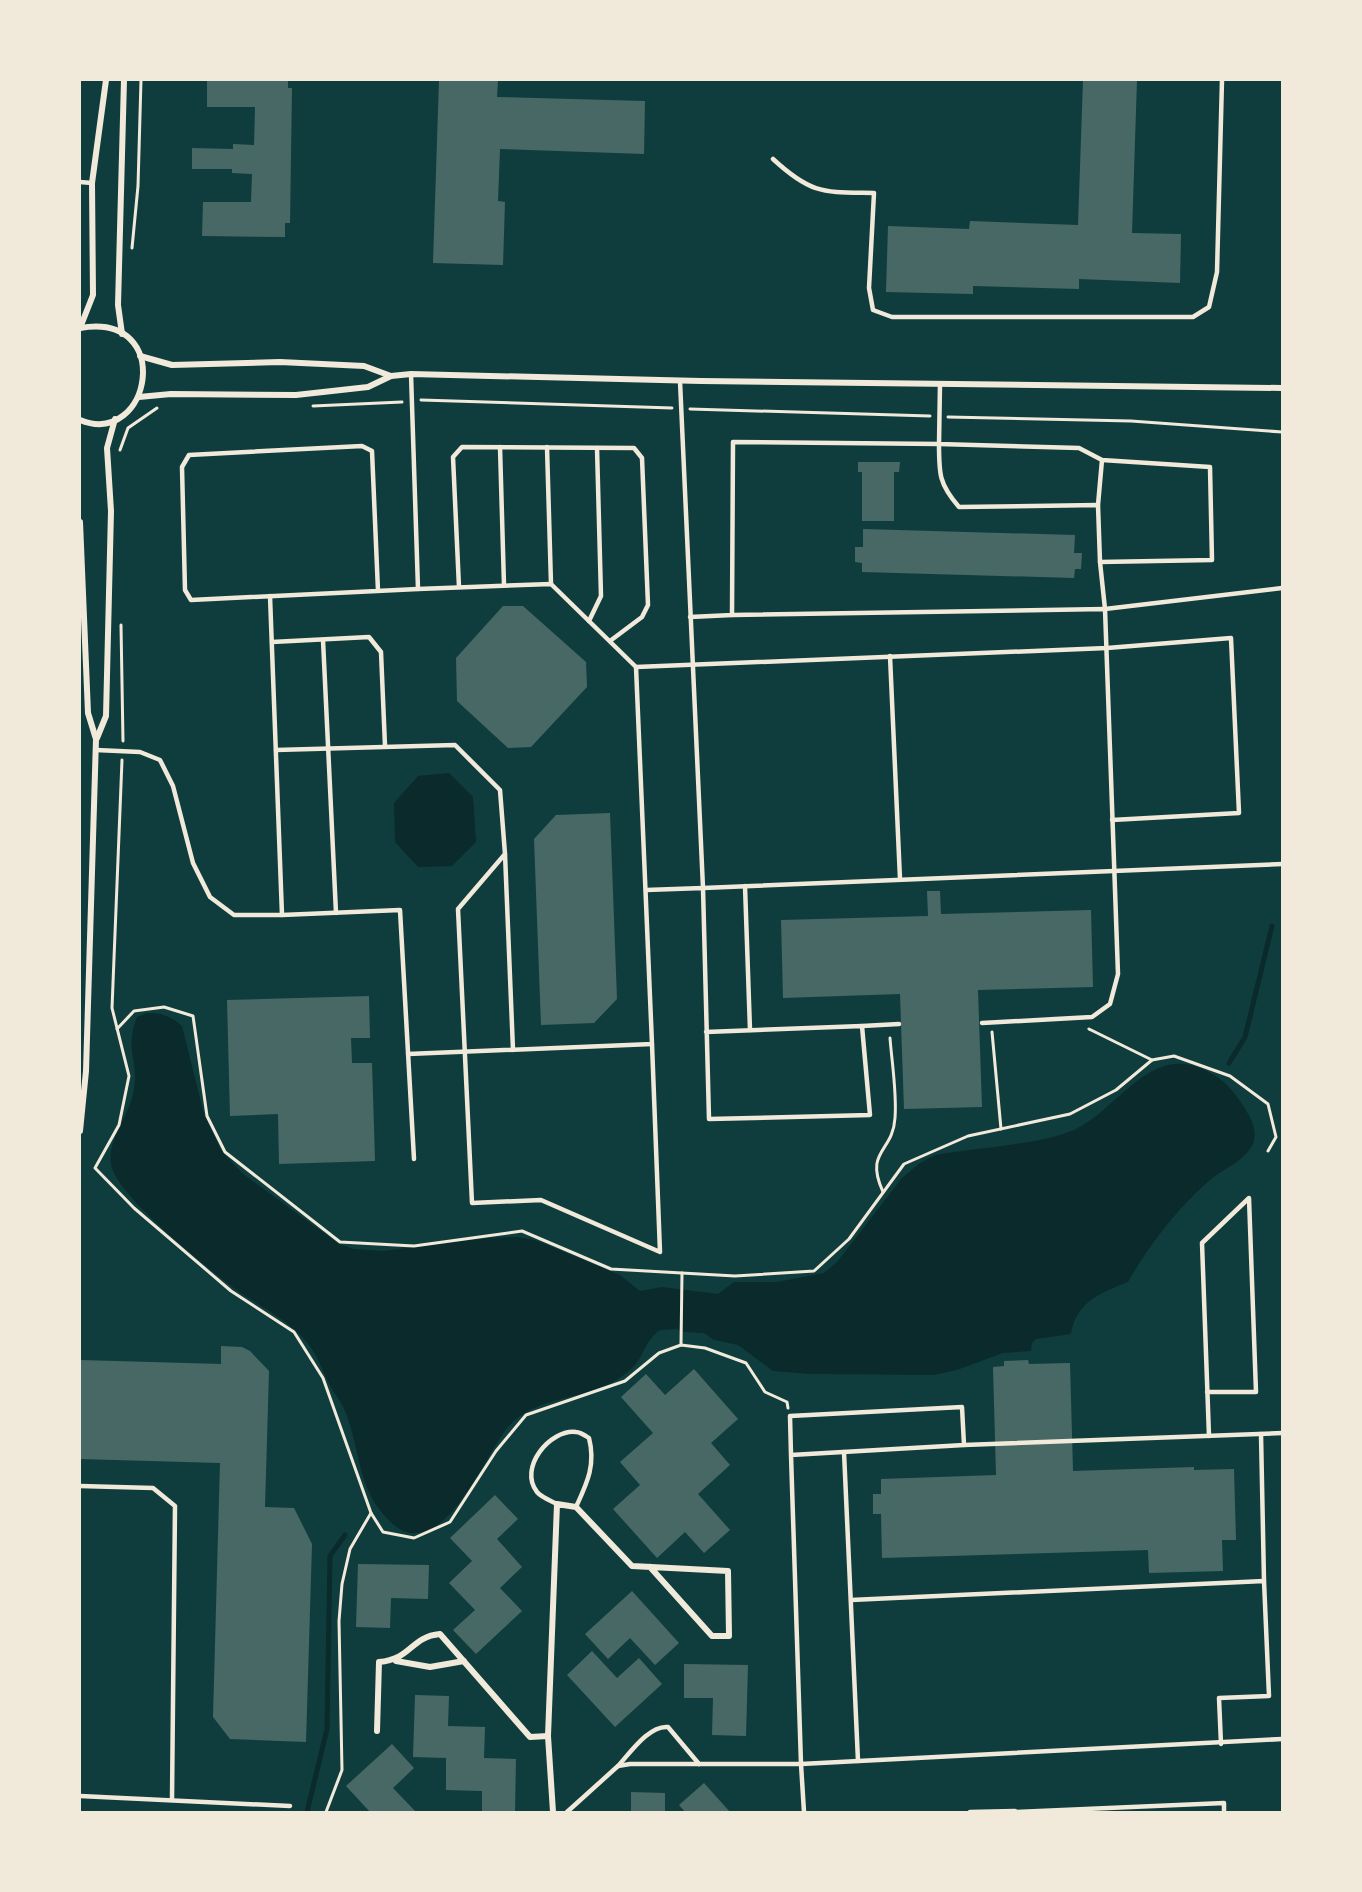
<svg xmlns="http://www.w3.org/2000/svg" width="1362" height="1892" font-family="'Work Sans',sans-serif">
<style>
.water{fill:#0a2a2b}
.lines{fill:none;stroke-linecap:round;stroke-linejoin:round}
.stream{stroke:#0a2a2b;stroke-width:5}
.building{fill:#486865}
.path{stroke:#f1e9da;stroke-width:3}
.service{stroke:#f1e9da;stroke-width:4.5}
.minor{stroke:#f1e9da;stroke-width:6}
</style>
<rect width="100%" height="100%" fill="#0f3d3e"/>
<g class="water">
<path d="M449 773 473 797 476 842 452 866 418 867 395 842 394 803 418 776Z"/>
<path d="M147 1013C162 1013 171 1016 182 1026L204 1114 221 1150 243 1174 339 1244 353 1249 383 1251 488 1238 517 1237 535 1240 620 1275 640 1291 662 1287 718 1294 734 1282H777L824 1273 837 1262 902 1178 920 1163 935 1155C974 1148 1039 1145 1074 1130 1115 1112 1147 1049 1197 1067 1220 1075 1231 1087 1244 1107 1252 1120 1260 1135 1250 1149 1241 1162 1222 1170 1210 1180 1180 1205 1147 1248 1128 1282 1100 1293 1076 1302 1071 1334L1036 1339 1032 1343 1031 1351 1003 1353 957 1370 934 1375 811 1374 773 1371 738 1345 714 1340 704 1333 684 1332 676 1329 660 1330C645 1341 645 1353 635 1365 629 1372 618 1379 611 1383 578 1400 534 1397 508 1427 486 1453 455 1536 412 1533 400 1532 392 1524 384 1515 357 1485 360 1447 345 1411 342 1403 336 1396 332 1389 326 1378 321 1365 315 1354 297 1323 263 1309 235 1289 209 1269 115 1195 111 1164 107 1139 131 1114 134 1089 139 1059 124 1051 137 1017Z"/>
</g>
<g class="lines">
<g class="stream">
<path d="M1229 1063 1245 1037 1272 926"/>
<path d="M307 1812 327 1729 330 1556 345 1535"/>
</g>
</g>
<g class="building">
<path d="M207 80H288V88H292L290 223H285V237L202 236 203 202H251L252 174 232 173V169H192V148L233 149V144L254 145 255 107H207Z"/>
<path d="M439 80H498L497 97 645 101 644 154 500 149 498 201 505 202 503 265 433 263Z"/>
<path d="M1083 80H1137L1132 233 1181 234 1180 283 1079 279V289L973 286V294L886 292 888 226 969 229 970 221 1078 225Z"/>
<path d="M858 462H900L899 472H894V521H862V472H858Z"/>
<path d="M863 529 1075 535 1074 553H1082L1081 569H1075L1074 578 862 572V563L855 562V547H863Z"/>
<path d="M503 606H523L586 662 587 687 531 747 508 748 457 701 456 658Z"/>
<path d="M610 813 617 999 594 1023 541 1025 534 839 556 815Z"/>
<path d="M927 891H940L941 914 1091 910 1093 987 978 990 982 1107 904 1109 900 994 783 998 781 920 928 916Z"/>
<path d="M369 996 370 1038H351L352 1063H372L375 1161 279 1164 278 1114 230 1116 227 1000Z"/>
<path d="M221 1346 242 1347 250 1351 269 1371 265 1507 294 1508 312 1544 306 1742 230 1739 213 1717 220 1463 80 1459V1360L221 1364Z"/>
<path d="M1028 1360 1029 1364 1070 1363 1073 1471 1194 1467V1470L1234 1469 1236 1540H1222L1223 1571 1149 1573 1148 1550 882 1558 881 1514H873V1494H881V1479L996 1475 993 1367 1004 1366V1361Z"/>
<path d="M694 1369 738 1419 711 1443 730 1465 698 1494 730 1530 704 1553 685 1532 657 1558 613 1509 640 1485 620 1462 653 1433 621 1397 646 1374 665 1395Z"/>
<path d="M495 1495 518 1519 497 1539 522 1567 500 1588 522 1611 476 1654 453 1630 475 1610 449 1583 472 1561 450 1538Z"/>
<path d="M358 1564 429 1565 428 1599 391 1598 390 1628 356 1627Z"/>
<path d="M632 1591 679 1643 655 1665 630 1638 608 1659 585 1634Z"/>
<path d="M592 1651 617 1678 639 1658 662 1684 615 1727 567 1675Z"/>
<path d="M684 1664 748 1665 746 1736 712 1735 713 1698H684Z"/>
<path d="M415 1695 449 1696 448 1726 485 1727 484 1758 516 1759 515 1812H482V1791L446 1790V1758L413 1757Z"/>
<path d="M392 1744 414 1768 393 1788 416 1812H370L346 1786Z"/>
<path d="M704 1783 730 1812H685L679 1805Z"/>
<path d="M631 1792 665 1793V1812H631Z"/>
</g>
<g class="lines">
<g class="path">
<path d="M132 248 138 186 141 80"/>
<path d="M421 400 672 408"/>
<path d="M313 406 402 402"/>
<path d="M690 409 930 416"/>
<path d="M948 417 1131 421 1282 432"/>
<path d="M120 450 128 428 157 408"/>
<path d="M121 625 123 741"/>
<path d="M122 760 112 1008 129 1076 119 1125 95 1168 134 1208 231 1291 294 1332 323 1378 371 1513 383 1532 414 1538 450 1522 496 1451 526 1415 625 1381 659 1353 681 1345 705 1348 746 1363 765 1392 787 1402 788 1408"/>
<path d="M117 1029 134 1011 164 1007 193 1016 207 1116 225 1152 340 1242 414 1246 522 1231 611 1269 735 1276 814 1271 849 1239 904 1164 968 1136 1070 1114 1116 1090 1152 1060 1174 1056 1230 1076 1268 1104 1276 1137 1268 1151"/>
<path d="M1089 1029 1152 1060"/>
<path d="M992 1032 1001 1129"/>
<path d="M883 1192C864 1150 893 1153 895 1118 897 1093 892 1064 890 1038"/>
<path d="M681 1345 682 1273"/>
<path d="M326 1812 342 1770 339 1621 342 1584 350 1549 371 1513"/>
</g>
<g class="service">
<path d="M773 159C812 195 824 192 874 193L869 288 873 310 892 317H1193L1209 307 1217 272 1222 80"/>
<path d="M80 182 92 183"/>
<path d="M411 374 418 589 551 584 636 667 1107 648 1231 638 1239 813 1112 820"/>
<path d="M680 381 703 888 1282 864"/>
<path d="M940 384 939 444 1079 448 1102 460 1210 467 1212 560 1100 562 1105 609 1282 588"/>
<path d="M500 447 504 585"/>
<path d="M547 447 551 584"/>
<path d="M1098 505 1102 460"/>
<path d="M459 587 453 457 462 447 634 448 642 458 648 605 642 617 610 641"/>
<path d="M378 591 372 451 362 446 189 455 182 467 185 590 191 600 418 589"/>
<path d="M732 615 1105 609 1118 974 1110 1004 1092 1017 982 1023"/>
<path d="M690 617 732 615 733 442 939 444C939 474 939 484 959 507L1098 505 1100 562"/>
<path d="M589 621 601 596 597 448"/>
<path d="M323 640 336 913"/>
<path d="M272 642 369 637 381 652 385 746"/>
<path d="M890 656 900 879"/>
<path d="M96 750 140 752 160 760 173 786 193 863 210 897 234 915H282L270 596"/>
<path d="M276 750 455 745 500 790 505 854 458 909 472 1203 541 1200 660 1252 652 1044"/>
<path d="M505 854 513 1050"/>
<path d="M745 886 750 1030"/>
<path d="M646 890 703 888 709 1119 870 1115 862 1026 706 1032"/>
<path d="M282 915 400 910 414 1159"/>
<path d="M862 1026 899 1024"/>
<path d="M408 1054 652 1044 636 667"/>
<path d="M1207 1392H1256L1249 1198 1202 1243 1209 1436"/>
<path d="M1261 1434 1264 1581"/>
<path d="M964 1445 1282 1433"/>
<path d="M844 1452 858 1761"/>
<path d="M791 1455 964 1445 962 1407 790 1416 791 1455 801 1764 804 1812"/>
<path d="M80 1486 153 1488 175 1506 172 1800"/>
<path d="M557 1504C551 1501 541 1497 537 1492 518 1468 550 1429 576 1432 580 1432 586 1436 589 1438 596 1465 587 1483 576 1507"/>
<path d="M851 1600 1264 1581 1269 1696 1219 1698 1221 1744"/>
<path d="M618 1766C630 1753 649 1725 668 1727L699 1764"/>
<path d="M80 1796 290 1806"/>
<path d="M567 1812 618 1766 630 1764H801L1282 1739"/>
<path d="M970 1812 1015 1811"/>
<path d="M1015 1812 1224 1803V1812"/>
</g>
<g class="minor">
<path d="M80 328 93 295 92 183 106 80"/>
<path d="M80 328C176 311 151 449 80 420"/>
<path d="M122 334 118 305 124 80"/>
<path d="M140 356 172 365 280 362 364 366 391 376"/>
<path d="M139 397 171 394 296 395 368 387 391 376 411 374 701 381 1282 388"/>
<path d="M80 522 88 713 96 739 86 1071 80 1131"/>
<path d="M97 738 106 716 111 511 107 448 115 419"/>
<path d="M396 1661 430 1667 464 1661"/>
<path d="M377 1731 379 1662C412 1659 410 1637 440 1634L530 1737 548 1736"/>
<path d="M553 1812 548 1736 557 1504 576 1507 632 1566 728 1571 729 1636H712L650 1567"/>
</g>
</g>
<rect width="1362" height="1892" fill="none" stroke="#f1e9da" stroke-width="162"/>
</svg>
